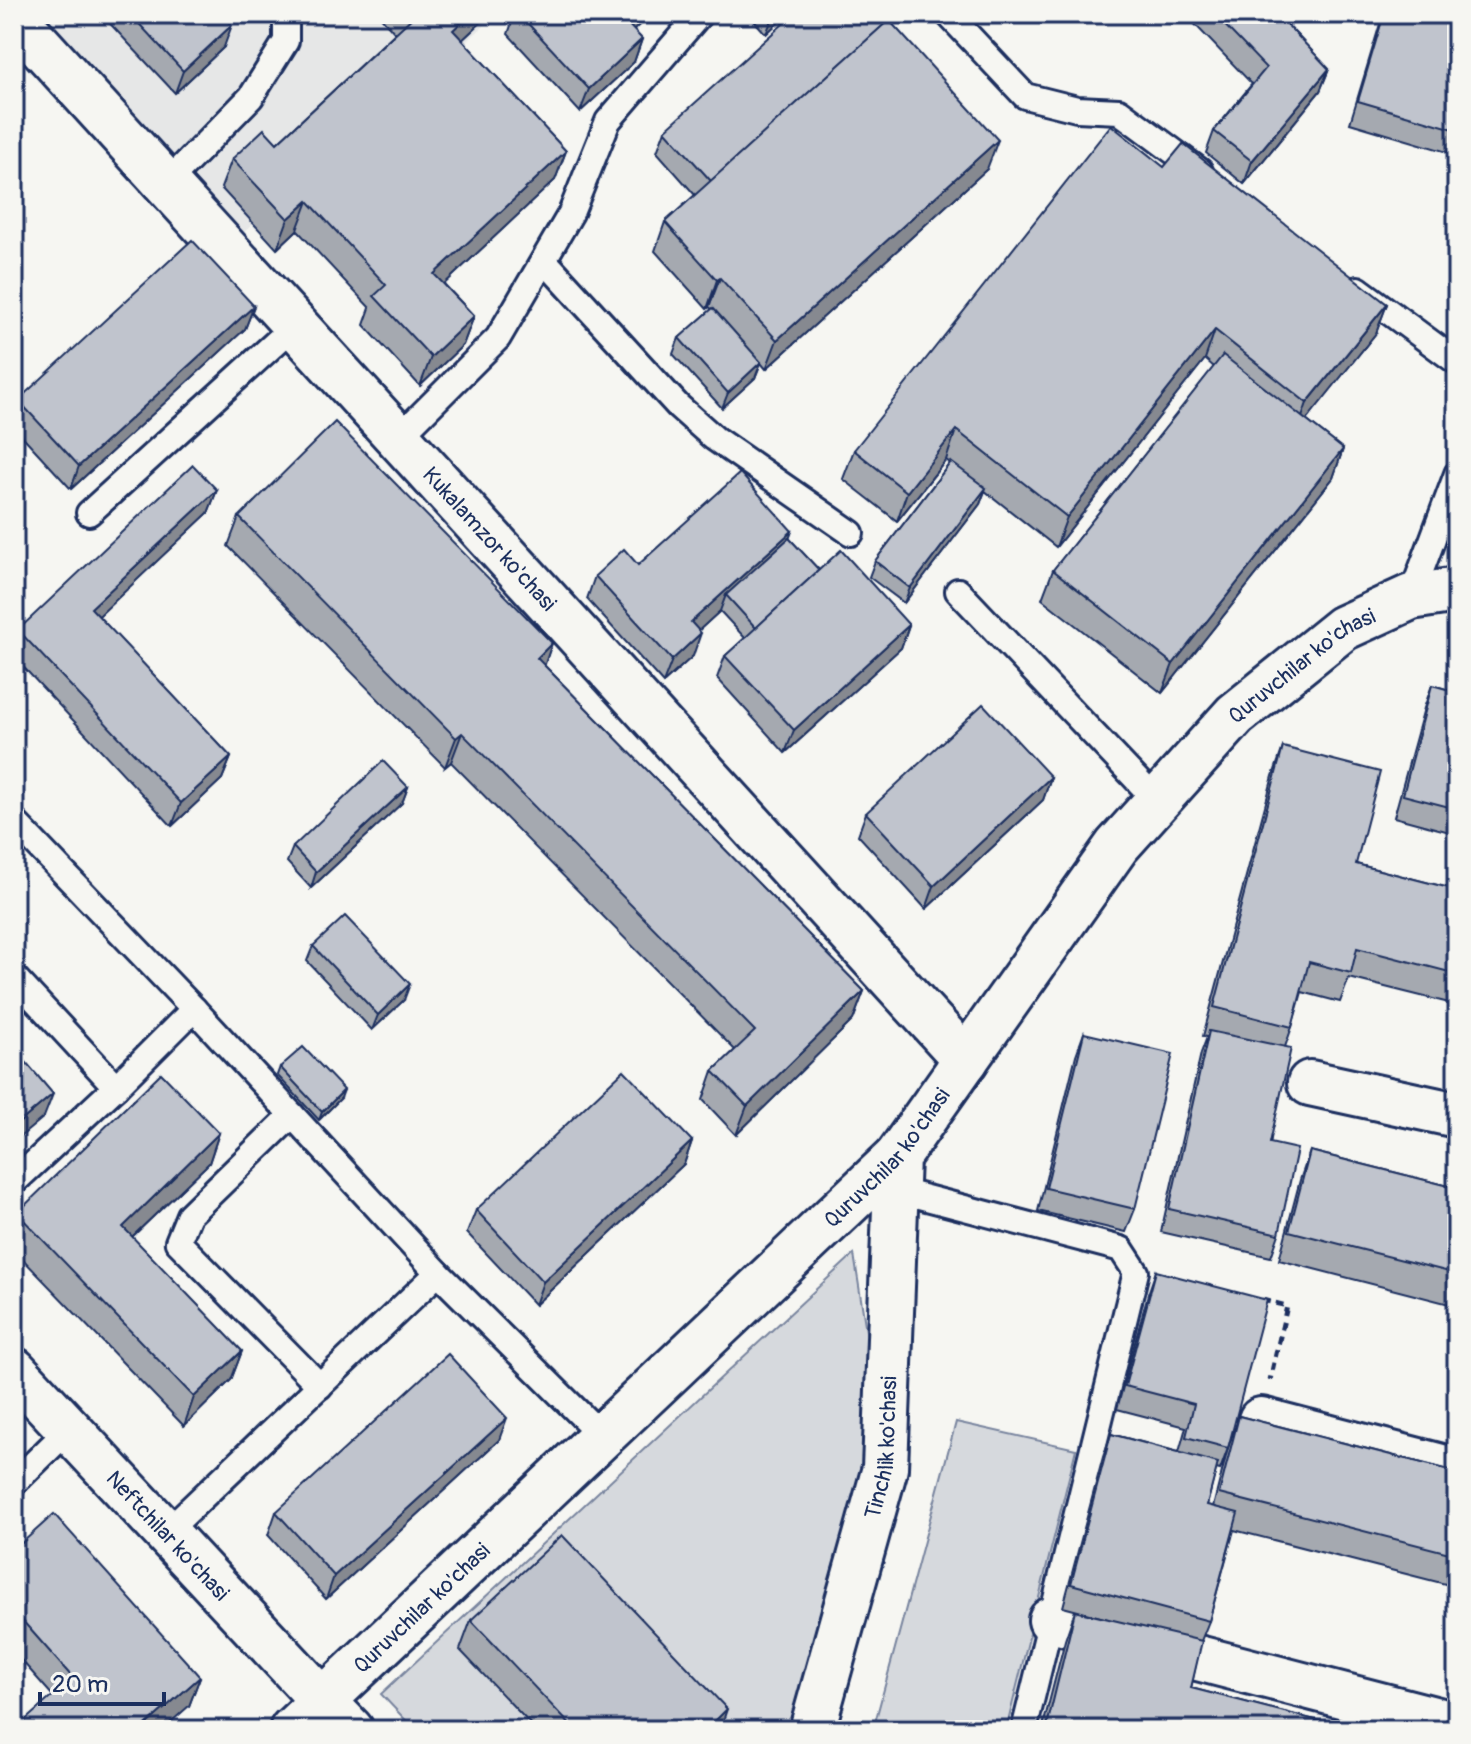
<svg xmlns="http://www.w3.org/2000/svg" width="1471" height="1744" font-family="Pangolin,sans-serif">
<style>
.built{fill:#e6e7e7}
.green{fill:#d6d9dd;stroke:#78849e;stroke-width:2}
.lines{fill:none;stroke-linecap:round;stroke-linejoin:round}
.service-casing{stroke:#1b2f5e;stroke-width:30}
.minor-casing{stroke:#1b2f5e;stroke-width:50}
.tertiary-casing{stroke:#1b2f5e;stroke-width:50}
.path{stroke:#1b2f5e;stroke-width:5;stroke-dasharray:8 6;stroke-linecap:butt}
.service{stroke:#f6f6f2;stroke-width:24}
.minor{stroke:#f6f6f2;stroke-width:44}
.tertiary{stroke:#f6f6f2;stroke-width:44}
.wall{fill:#a5a9b0;stroke:#1b2f5e;stroke-width:2;fill-rule:evenodd}
.shaded-wall{fill:#868990;stroke:#1b2f5e;stroke-width:2}
.building{fill:#c0c4cd;stroke:#1b2f5e;stroke-width:2}
.labels{text-anchor:middle;stroke-width:6;stroke-linejoin:round;paint-order:stroke}
.street-label{font-size:22px;fill:#1b2f5e;stroke:#f6f6f2}
</style>
<rect width="100%" height="100%" fill="#f6f6f2"/>
<filter id="ink" filterUnits="userSpaceOnUse"><feTurbulence type="fractalNoise" baseFrequency=".0125" numOctaves="2"/><feDisplacementMap in="SourceGraphic" scale="16" xChannelSelector="R" yChannelSelector="G"/><feConvolveMatrix kernelMatrix="1 2 1 2 8 2 1 2 1" color-interpolation-filters="sRGB"/></filter>
<g filter="url(#ink)">
<path class="built" d="M37 14H498L243 233Z"/>
<g class="green">
<path d="M854 1254 886 1460 811 1730H415L381 1694Z"/>
<path d="M956 1422 1076 1449 1006 1730H873Z"/>
</g>
<g class="lines">
<g class="service-casing">
<g id="service">
<path d="M948 14 1025 96 1077 109 1119 111 1200 171"/>
<path d="M166 184 251 97 286 41V14"/>
<path d="M544 260 678 406 714 438 851 533"/>
<path d="M1358 289 1457 362"/>
<path d="M398 438 498 338 571 213 608 121 700 14"/>
<path d="M89 513 295 325"/>
<path d="M958 591 1157 801"/>
<path d="M1411 597 1457 474"/>
<path d="M14 821 194 1009 438 1273 602 1436"/>
<path d="M14 977 116 1087"/>
<path d="M292 1115 189 1215 178 1242 320 1386"/>
<path d="M14 1182 116 1087 194 1009"/>
<path d="M896 1190 1121 1249 1136 1272 1024 1730"/>
<path d="M14 1483 69 1429"/>
<path d="M166 1532 438 1273"/>
</g>
</g>
<g class="minor-casing">
<g id="minor">
<path id="s1" d="M14 17 966 1060"/>
<path d="M1310 1083 1457 1115"/>
<path d="M1261 1420 1457 1471"/>
<path d="M1051 1620 1457 1725"/>
<path d="M323 1701 351 1730"/>
<path id="s2" d="M292 1730 897 1157 1117 846 1235 715 1343 628 1411 597 1457 590"/>
<path id="s3" d="M812 1730 885 1468 897 1157"/>
</g>
</g>
<g class="tertiary-casing">
<g id="tertiary">
<path id="s4" d="M14 1370 323 1701"/>
</g>
</g>
<path class="path" d="M1262 1300 1287 1306 1270 1380"/>
<use href="#service" class="service"/>
<use href="#minor" class="minor"/>
<use href="#tertiary" class="tertiary"/>
</g>
<g class="wall">
<path d="M101 14H222L224 47 175 93Z"/>
<path d="M378 14H490L462 40 566 151 555 180 444 284 474 316 463 345 420 386 364 325 370 308 297 230 277 249 221 188 232 159 277 143 395 33Z"/>
<path d="M515 14H651L633 30 642 39 634 62 580 112 508 34Z"/>
<path d="M748 14H787L766 34Z"/>
<path d="M1185 14H1277L1329 69 1320 91 1244 184 1206 153 1214 131 1252 84Z"/>
<path d="M1383 14 1457 27V155L1350 123Z"/>
<path d="M1429 14H1457V22Z"/>
<path d="M665 130 987 169 766 369 761 363 755 378 722 408 673 354 679 338 712 309 709 307 707 309 655 251 665 222 695 195 657 152Z"/>
<path d="M1164 167 1387 304 1376 333 1306 420 1343 449 1333 478 1162 693 1042 599 1053 570 1214 367 1205 359 1056 547 985 491 980 504 904 603 869 577 875 561 950 463 946 460 897 521 843 479 854 450Z"/>
<path d="M254 306 245 329 71 489 14 427V412L18 400Z"/>
<path d="M217 490 208 513 98 616 231 757 222 779 172 826 14 657V640L18 630Z"/>
<path d="M239 517 552 643 544 665 864 991 853 1020 736 1135 703 1100 713 1071 735 1050 451 762 445 767 228 546Z"/>
<path d="M792 531 789 538 819 570 909 625 901 648 785 753 717 678 725 656 745 638 720 611 699 630 693 656 663 683 587 599 595 576Z"/>
<path d="M1432 685 1457 692V834L1394 817 1424 708Z"/>
<path d="M1283 747 1356 864 1457 890V1005L1349 978 1340 1002 1302 992 1292 1027 1285 1047 1270 1143 1279 1234 1271 1257 1161 1232 1201 1053 1207 1037 1203 1036 1273 776Z"/>
<path d="M1051 777 1043 800 926 909 858 835 866 813Z"/>
<path d="M408 787 402 803 311 888 287 862 293 847Z"/>
<path d="M313 946 404 1000 372 1030 307 961Z"/>
<path d="M1084 1033 1135 1209 1126 1232 1038 1211 1076 1055Z"/>
<path d="M280 1067 341 1098 319 1120 277 1075Z"/>
<path d="M219 1133 209 1163 132 1237 242 1351 231 1380 184 1426 14 1250V1221L17 1213Z"/>
<path d="M692 1141 684 1164 535 1305 467 1233 476 1210Z"/>
<path d="M1310 1151 1457 1188V1306L1279 1260 1300 1180Z"/>
<path d="M1156 1271 1229 1445 1239 1416 1457 1472V1587L1234 1530 1209 1621 1201 1641 1191 1688 1354 1730H1042L1065 1640 1075 1611 1108 1619 1063 1607 1103 1457 1111 1434 1179 1452 1186 1427 1117 1409 1148 1294ZM1228 1448 1213 1507 1207 1505 1216 1469 1220 1470Z"/>
<path d="M499 1440 326 1599 268 1535 276 1512Z"/>
<path d="M14 1550 200 1677 189 1706 53 1696 14 1652Z"/>
<path d="M471 1620 720 1730H536L460 1650Z"/>
</g>
<g class="shaded-wall">
<path d="M470 14H490L442 59 453 30Z"/>
<path d="M635 14H651L618 45 626 22Z"/>
<path d="M774 14H787L766 34Z"/>
<path d="M232 25 224 47 175 93 183 71Z"/>
<path d="M642 39 634 62 580 112 589 89Z"/>
<path d="M1329 69 1320 91 1244 184 1252 161Z"/>
<path d="M998 140 987 169 766 369 777 340Z"/>
<path d="M566 151 555 180 424 303 434 274Z"/>
<path d="M308 201 297 230 277 249 288 219Z"/>
<path d="M720 278 709 307 707 309 717 280Z"/>
<path d="M1387 304 1376 333 1297 432 1307 403Z"/>
<path d="M254 306 245 329 71 489 79 466Z"/>
<path d="M474 316 463 345 420 386 431 357Z"/>
<path d="M1215 330 1205 359 1056 547 1067 517Z"/>
<path d="M761 362 755 378 722 408 728 393Z"/>
<path d="M956 430 946 460 897 521 907 492Z"/>
<path d="M1343 449 1333 478 1162 693 1173 664Z"/>
<path d="M986 488 980 504 904 603 910 588Z"/>
<path d="M217 490 208 513 83 631 91 608Z"/>
<path d="M792 531 784 553 726 595 720 611 683 645 691 622Z"/>
<path d="M909 625 901 648 785 753 794 730Z"/>
<path d="M701 633 693 656 663 683 672 660Z"/>
<path d="M552 643 542 673 537 658Z"/>
<path d="M462 733 451 762 445 767 456 738Z"/>
<path d="M231 757 222 779 172 826 181 803Z"/>
<path d="M1051 777 1043 800 926 909 934 886Z"/>
<path d="M408 787 402 803 311 888 316 872Z"/>
<path d="M410 984 404 1000 372 1030 378 1015Z"/>
<path d="M864 991 853 1020 736 1135 747 1106Z"/>
<path d="M344 1090 341 1098 319 1120 322 1112Z"/>
<path d="M53 1094 44 1117 14 1142V1127Z"/>
<path d="M219 1133 209 1163 112 1256 123 1227Z"/>
<path d="M692 1141 684 1164 535 1305 543 1282Z"/>
<path d="M242 1351 231 1380 184 1426 194 1397Z"/>
<path d="M507 1418 499 1440 326 1599 334 1576Z"/>
<path d="M200 1677 189 1706 162 1730H140Z"/>
<path d="M727 1709 720 1730H706Z"/>
</g>
<g class="building">
<path d="M130 14H222L232 25 183 71Z"/>
<path d="M416 14H470L453 30 566 151 434 274 474 316 431 357 374 296 386 285 308 201 288 219 232 159 264 129 277 143Z"/>
<path d="M519 14H635L626 22 642 39 589 89Z"/>
<path d="M794 14H876L885 24 711 181 665 130Z"/>
<path d="M1214 14H1277L1329 69 1252 161 1214 131 1266 68Z"/>
<path d="M1384 14H1415L1457 27V130L1358 101Z"/>
<path d="M889 20 998 140 777 340 720 278 717 280 665 222Z"/>
<path d="M1111 125 1164 167 1183 144 1387 304 1307 403 1215 330 1067 517 956 430 907 492 854 450Z"/>
<path d="M192 240 254 306 79 466 18 400Z"/>
<path d="M713 308 761 362 728 393 679 338Z"/>
<path d="M1223 355 1343 449 1173 664 1053 570Z"/>
<path d="M335 422 552 643 537 658 864 991 747 1106 713 1071 755 1031 462 733 456 738 239 517Z"/>
<path d="M951 462 986 488 910 588 875 561Z"/>
<path d="M193 465 217 490 91 608 231 757 181 803 18 630Z"/>
<path d="M740 473 792 531 691 622 701 633 672 660 595 576 624 549 638 565Z"/>
<path d="M789 538 819 570 756 628 726 595Z"/>
<path d="M841 550 909 625 794 730 725 656Z"/>
<path d="M1432 685 1457 692V809L1403 795Z"/>
<path d="M983 704 1051 777 934 886 866 813Z"/>
<path d="M1283 747 1380 772 1356 864 1457 890V974L1357 948 1351 973 1309 962 1292 1027 1214 1007Z"/>
<path d="M383 761 408 787 316 872 293 847Z"/>
<path d="M345 916 410 984 378 1015 313 946Z"/>
<path d="M1209 1031 1291 1048 1270 1143 1297 1149 1279 1234 1169 1209Z"/>
<path d="M1084 1033 1173 1054 1135 1209 1046 1188Z"/>
<path d="M303 1047 344 1090 322 1112 280 1067Z"/>
<path d="M14 1048 53 1094 14 1127Z"/>
<path d="M624 1070 692 1141 543 1282 476 1210Z"/>
<path d="M161 1073 219 1133 123 1227 242 1351 194 1397 17 1213Z"/>
<path d="M1310 1151 1457 1188V1274L1289 1231Z"/>
<path d="M1156 1271 1267 1300 1228 1448 1186 1437 1194 1404 1125 1386Z"/>
<path d="M448 1354 507 1418 334 1576 276 1512Z"/>
<path d="M1239 1416 1457 1472V1555L1219 1494Z"/>
<path d="M1111 1434 1218 1463 1207 1505 1238 1513 1209 1621 1071 1584Z"/>
<path d="M54 1514 200 1677 140 1730H14L73 1678 14 1611V1550Z"/>
<path d="M562 1535 727 1709 706 1730H575L471 1620Z"/>
<path d="M1075 1611 1202 1641 1191 1688 1354 1730H1046Z"/>
</g>
</g>
<g class="labels">
<g class="street-label">
<text dy="8" stroke="none"><textPath href="#s1" startOffset="706">Kukalamzor ko'chasi</textPath></text>
<text dy="8" stroke="none"><textPath href="#s2" startOffset="1474">Quruvchilar ko'chasi</textPath></text>
<text dy="8" stroke="none"><textPath href="#s2" startOffset="826">Quruvchilar ko'chasi</textPath></text>
<text dy="8" stroke="none"><textPath href="#s3" startOffset="292">Tinchlik ko'chasi</textPath></text>
<text dy="8" stroke="none"><textPath href="#s4" startOffset="226">Neftchilar ko'chasi</textPath></text>
<text dy="8" stroke="none"><textPath href="#s2" startOffset="178">Quruvchilar ko'chasi</textPath></text>
</g>
</g>
<rect width="1471" height="1744" fill="none" stroke="#f6f6f2" stroke-width="48"/>
<rect x="24" y="24" width="1423" height="1696" fill="none" stroke="#1b2f5e" stroke-width="3" filter="url(#ink)"/>
<path d="M40 1692v12h124v-12" fill="none" stroke="#1b2f5e" stroke-width="4"/>
<text x="52" y="1692" font-size="24" fill="#1b2f5e" stroke="#f6f6f2" stroke-width="6" paint-order="stroke">20 m</text>
</svg>
